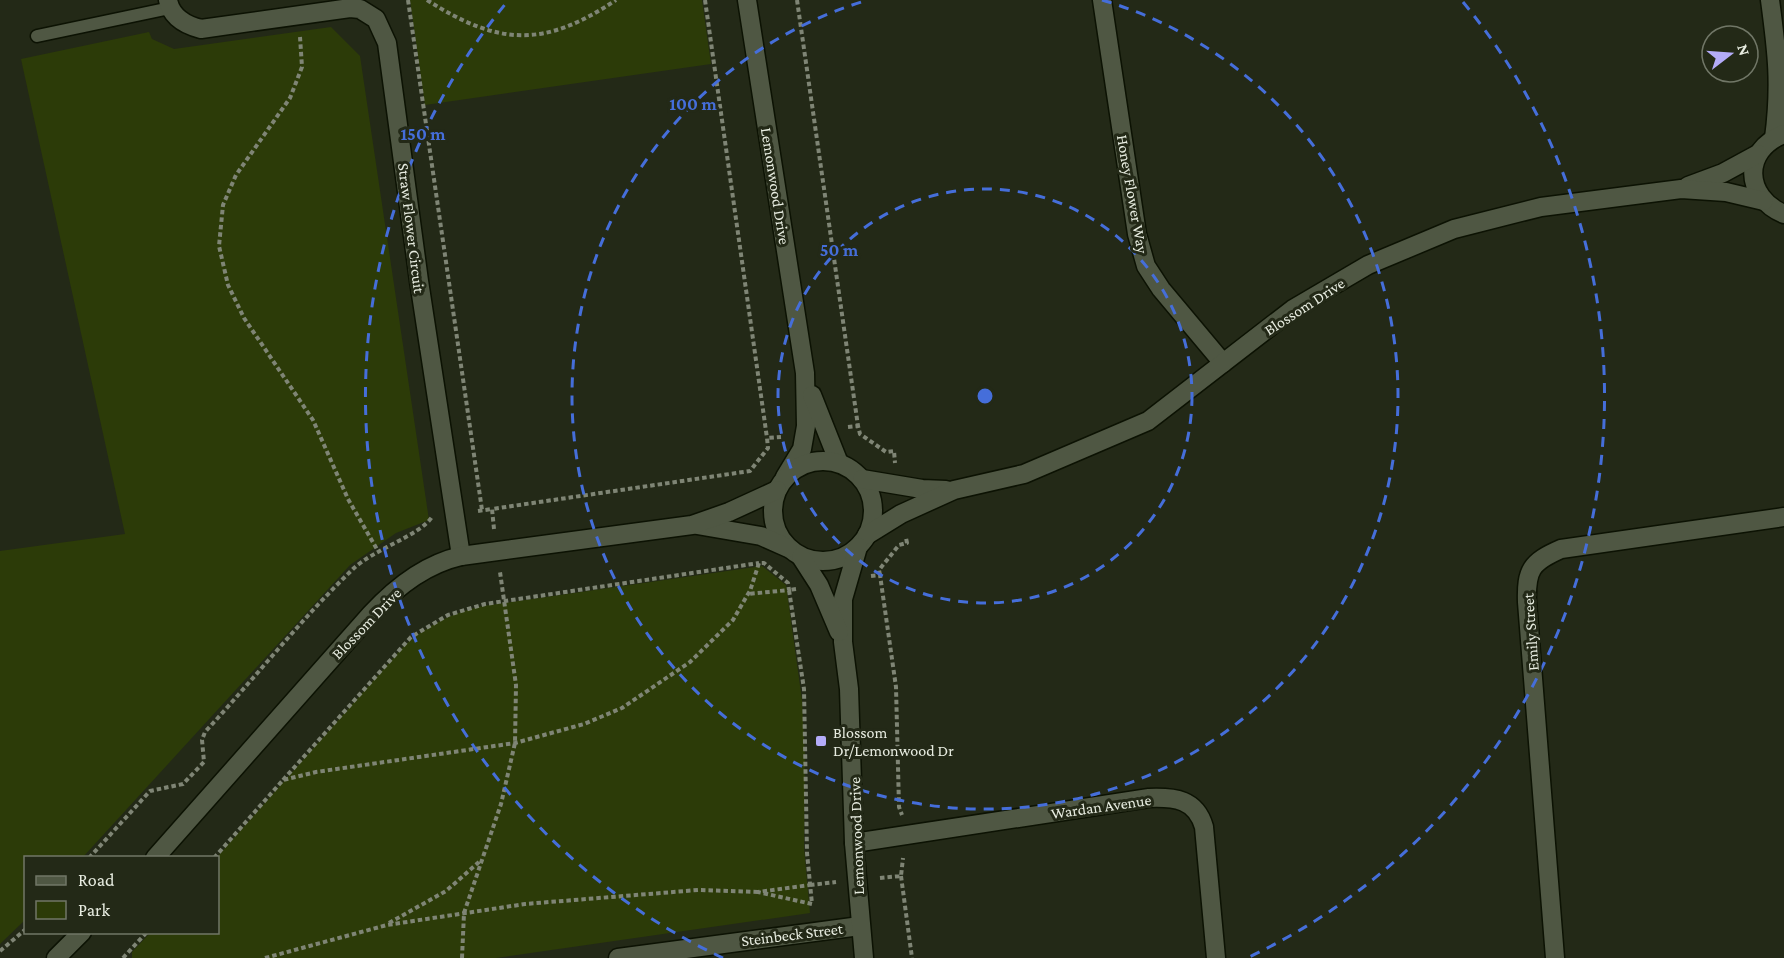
<svg xmlns="http://www.w3.org/2000/svg" width="1784" height="958" font-family="'Crimson Pro',serif">
<style>
.green{fill:#2c3b08}
.lines{fill:none;stroke-linecap:round;stroke-linejoin:round}
.lane-casing{stroke:#0c1203;stroke-width:15}
.street-casing{stroke:#0c1203;stroke-width:21}
.secondary-casing{stroke:#0c1203;stroke-width:21}
.path{stroke:#7f8575;stroke-width:4;stroke-dasharray:4.5 3;stroke-linecap:butt}
.lane{stroke:#4f5743;stroke-width:12}
.street{stroke:#4f5743;stroke-width:18}
.secondary{stroke:#4f5743;stroke-width:18}
.ring{fill:none;stroke:#456eda;stroke-width:3;stroke-dasharray:10 8}
.poi-dot{fill:#b4acf9;stroke:#232917;stroke-width:2}
.labels{text-anchor:middle;stroke-width:6;stroke-linejoin:round;paint-order:stroke}
.street-label{font-size:16px;fill:#e7ece0;stroke:#232917}
.poi-label{font-size:16px;fill:#e7ece0;stroke:#232917;text-anchor:start}
.centre{fill:#456eda;stroke:#232917;stroke-width:3}
.ring-label{font-size:18px;text-anchor:middle;font-weight:bold;fill:#456eda;stroke:#232917;stroke-width:6;stroke-linejoin:round;paint-order:stroke}
</style>
<rect width="100%" height="100%" fill="#232917"/>
<g class="green">
<path d="M410 0H702L711 64 425 105Z"/>
<path d="M331 27 360 56 429 520 396 533 350 565 83 857 26 858 25 920 0 944V551L125 534 21 59 149 32 152 39 174 49Z"/>
<path d="M762 566 786 585 802 700 805 758 804 848 810 913 496 958H132V952L150 933 218 932 217 857 403 647C427 625 452 613 483 606Z"/>
</g>
<g class="lines">
<g class="lane-casing">
<path id="lane" d="M37 36 170 8"/>
</g>
<g class="street-casing">
<g id="street">
<path d="M168 0C171 17 185 25 201 29L350 8 360 9 376 19 387 43 419 281 461 556"/>
<path d="M747 0 805 373 806 426 802 449 785 477"/>
<path d="M1102 0 1137 234 1146 266 1161 289 1223 363"/>
<path d="M1770 0C1777 52 1781 85 1774 138"/>
<path d="M812 395 839 463"/>
<path d="M854 843 1149 798C1175 797 1196 799 1204 827L1216 958"/>
<path d="M618 958 860 926"/>
<path d="M1555 958 1527 602C1526 570 1531 562 1561 549L1784 517"/>
</g>
</g>
<g class="secondary-casing">
<g id="secondary">
<path d="M1784 134C1742 150 1744 197 1784 214"/>
<path d="M1688 186 1723 173 1758 154"/>
<circle cx="823" cy="511" r="50"/>
<path d="M862 479 922 489 946 490"/>
<path d="M697 525 761 536 788 548"/>
<path d="M867 535 901 514 954 490 1024 474 1148 421 1293 309 1368 265 1454 229 1541 207 1681 189 1726 192 1764 201"/>
<path d="M858 547 843 599V642L849 689 854 843 864 958"/>
<path d="M801 557 819 585 839 632"/>
<path d="M155 858 371 614C395 588 426 564 461 556L692 525 729 512 777 490"/>
<path d="M56 958 82 932"/>
</g>
</g>
<g class="path">
<path d="M408 0 482 510"/>
<path d="M427 0C499 46 544 48 616 0"/>
<path d="M705 0 767 438"/>
<path d="M797 0 858 426"/>
<path d="M300 37 302 67 290 98 236 175 223 205 219 246 228 285 244 318 313 420 348 499 378 551"/>
<path d="M848 427 858 426 860 434 886 452 894 451 895 463"/>
<path d="M478 511 492 509"/>
<path d="M494 529 492 509 750 471 768 448 767 438 781 437"/>
<path d="M880 575 879 570 899 545 907 543 906 538"/>
<path d="M871 576 880 575 896 687 899 807 902 815"/>
<path d="M796 589 789 590 804 689 807 853 812 904 758 892 810 885"/>
<path d="M283 780 411 637 448 615 485 604 759 563"/>
<path d="M89 858 150 791 183 784 204 762 202 740 205 732C254 679 302 618 353 569 374 549 419 536 432 517"/>
<path d="M214 858 283 780 316 772 515 743 584 724 622 708 690 662 733 620 748 594 750 591 759 563H764L788 583 789 590 748 594"/>
<path d="M901 876 912 958"/>
<path d="M880 878 901 876 903 858"/>
<path d="M810 885 836 882"/>
<path d="M389 923 446 891 479 862"/>
<path d="M0 951 26 929"/>
<path d="M123 958 147 932"/>
<path d="M265 958 387 925 525 904 698 890 758 892"/>
<path d="M462 958 464 913 501 804 515 743 516 685 500 572"/>
</g>
<use href="#lane" class="lane"/>
<use href="#street" class="street"/>
<use href="#secondary" class="secondary"/>
</g>
<g class="ring">
<circle cx="985" cy="396" r="207"/>
<path d="M1102 0A413 413 0 1 1 868 0"/>
<path d="M723 958A620 620 0 0 1 507 2M1463 2A620 620 0 0 1 1247 958"/>
</g>
<rect class="poi-dot" x="815" y="735" width="12" height="12" rx="3"/>
<g class="labels">
<g class="street-label">
<text transform="translate(776 186) rotate(81)" y="6">Lemonwood Drive</text>
<text transform="translate(1133 194) rotate(80)" y="6">Honey Flower Way</text>
<text transform="translate(412 228) rotate(83)" y="6">Straw Flower Circuit</text>
<text transform="translate(1304 306) rotate(-33)" y="6">Blossom Drive</text>
<text transform="translate(366 623) rotate(-46)" y="6">Blossom Drive</text>
<text transform="translate(1530 632) rotate(-94)" y="6">Emily Street</text>
<text transform="translate(1101 806) rotate(-8)" y="6">Wardan Avenue</text>
<text transform="translate(856 836) rotate(-92)" y="6">Lemonwood Drive</text>
<text transform="translate(792 934) rotate(-7)" y="6">Steinbeck Street</text>
</g>
<g class="poi-label">
<text x="833" y="738">Blossom<tspan x="833" dy="18">Dr/Lemonwood Dr</tspan></text>
</g>
</g>
<circle cx="985" cy="396" r="9" class="centre"/>
<g class="ring-label">
<text x="693" y="110">100 m</text>
<text x="423" y="140">150 m</text>
<text x="839" y="256">50 m</text>
</g>
<rect x="24" y="856" width="195" height="78" fill="#232917" stroke="#717767" stroke-width="1.5"/>
<rect x="36" y="876" width="30" height="9" fill="#4f5743" stroke="#717767" stroke-width="1.5"/>
<text x="78" y="886" font-size="18" fill="#e7ece0">Road</text>
<rect x="36" y="901" width="30" height="18" fill="#2c3b08" stroke="#717767" stroke-width="1.5"/>
<text x="78" y="916" font-size="18" fill="#e7ece0">Park</text>
<g transform="translate(1730 54) rotate(73)"><circle r="28" fill="#232917" stroke="#717767" stroke-width="1.5"/>
<path d="M0-4.5L10 22L0 15L-10 22Z" fill="#b4acf9"/>
<text y="-9" font-size="16" font-weight="bold" text-anchor="middle" fill="#e7ece0">N</text>
</g>
</svg>
